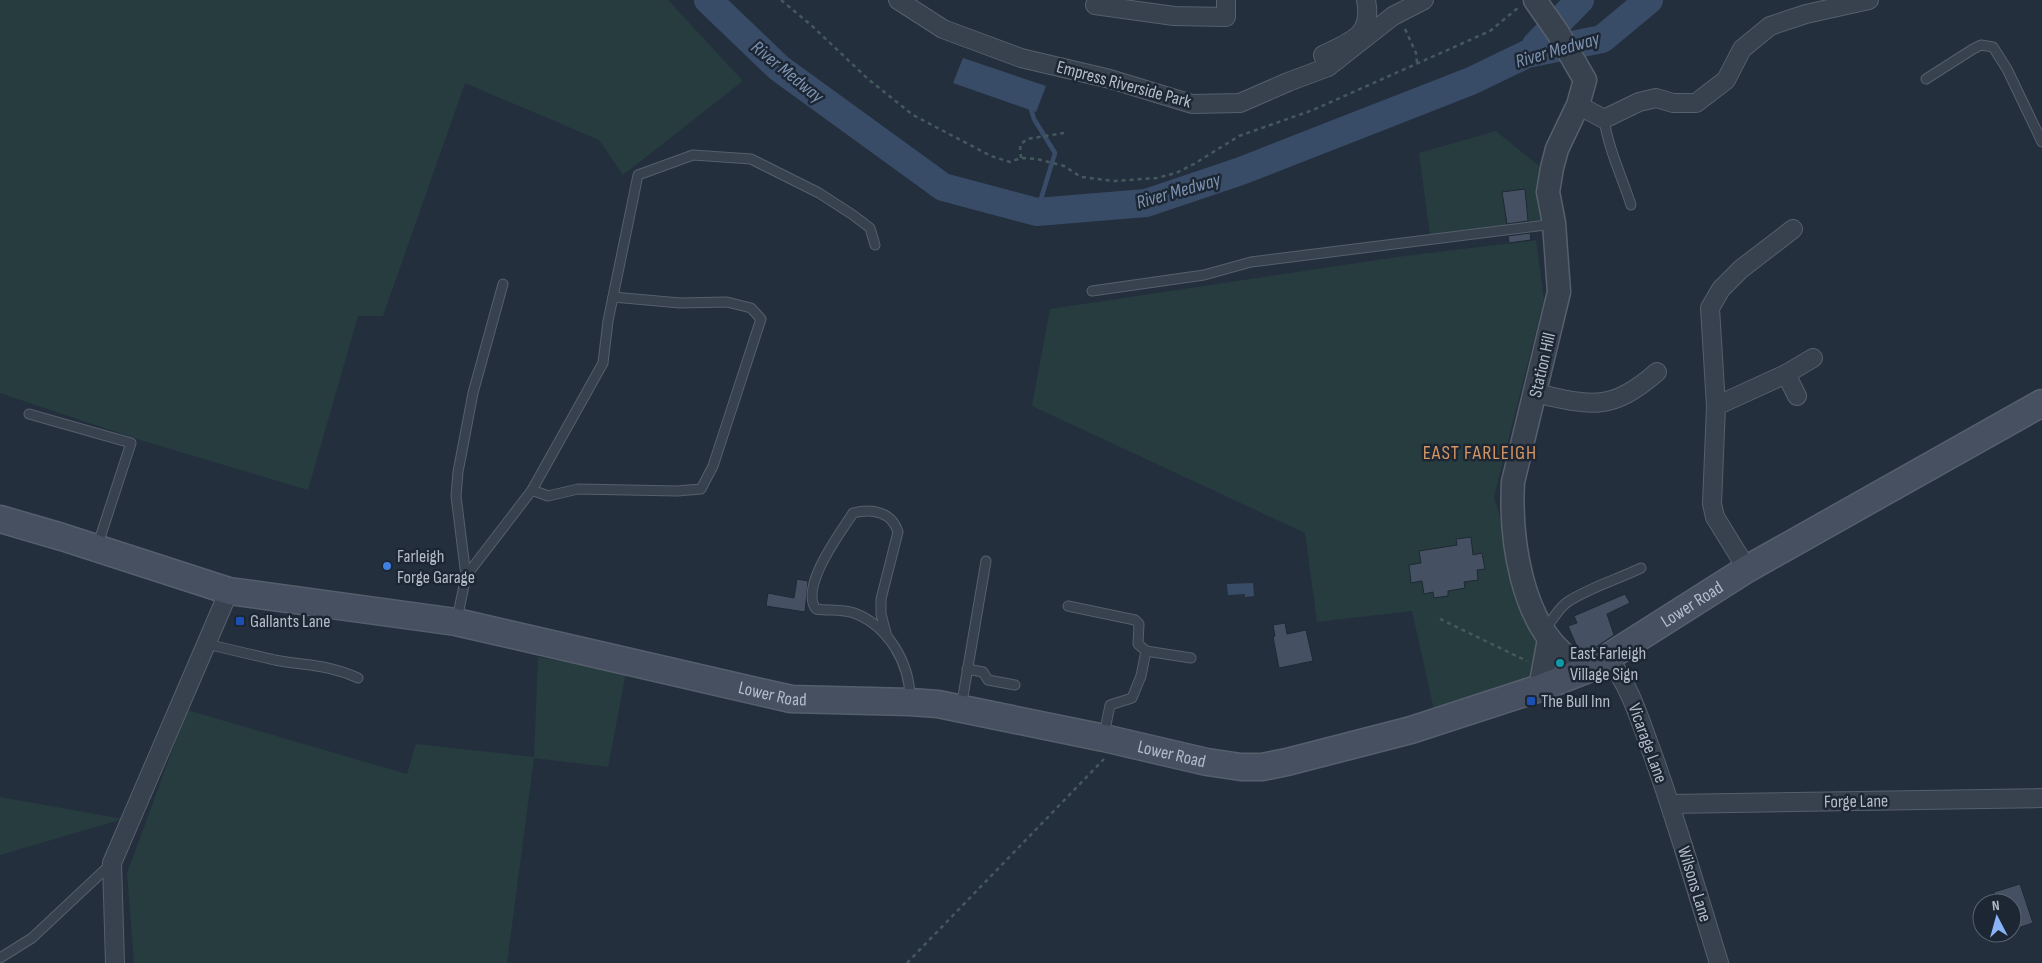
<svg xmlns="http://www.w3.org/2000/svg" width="2042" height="963" font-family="'Sofia Sans Condensed',sans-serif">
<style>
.green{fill:#263c3f;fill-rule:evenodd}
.water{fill:#394c67}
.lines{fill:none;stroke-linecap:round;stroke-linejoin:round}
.stream{stroke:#394c67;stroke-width:4.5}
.river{stroke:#394c67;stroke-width:28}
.building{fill:#455162;stroke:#1f2835}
.service-casing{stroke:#565f6c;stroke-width:11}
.minor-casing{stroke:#565f6c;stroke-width:20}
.tertiary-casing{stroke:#565f6c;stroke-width:25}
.secondary-casing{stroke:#565f6c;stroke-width:29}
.path{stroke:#44595c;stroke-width:2.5;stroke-dasharray:4 4;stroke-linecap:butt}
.service{stroke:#38414e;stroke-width:9}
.minor{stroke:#38414e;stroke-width:18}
.tertiary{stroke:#38414e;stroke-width:22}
.secondary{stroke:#465061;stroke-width:26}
.shop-dot{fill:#3f7fe0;stroke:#1d2633;stroke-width:2}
.transit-dot{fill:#1a4fb4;stroke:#1d2633;stroke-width:2}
.culture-dot{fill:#0f9aa8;stroke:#1d2633;stroke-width:2}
.labels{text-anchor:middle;stroke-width:5;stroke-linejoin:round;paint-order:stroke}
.street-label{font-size:18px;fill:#b4bcc9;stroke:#1d2633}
.poi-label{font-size:18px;fill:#b4bcc9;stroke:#1d2633;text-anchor:start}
.water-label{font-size:19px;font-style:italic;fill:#7c92b1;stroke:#1d2633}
.quarter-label{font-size:20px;letter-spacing:1px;fill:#d59563;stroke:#1d2633}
</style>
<rect width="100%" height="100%" fill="#242f3e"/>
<g class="green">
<path d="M0 0H668L743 81 623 175 599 140 465 83 383 316H358L308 490 140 440 0 393Z"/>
<path d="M1496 131 1539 166 1545 219 1430 236 1419 153ZM1524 189 1528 219 1506 221 1503 192Z"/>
<path d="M1536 240 1544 299 1494 497 1543 658 1534 676 1525 680 1434 710 1412 611 1317 622 1305 533 1032 406 1050 309 1397 257Z"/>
<path d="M538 657 626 672 608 767 534 758 507 963H134L127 873 187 710 407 774 416 744 534 757Z"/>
<path d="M0 797 123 819 0 855Z"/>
</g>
<g class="water">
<path d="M963 58 1046 86 1036 112 953 83Z"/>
<path d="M1253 583 1254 596 1245 597V594L1228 595 1227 584Z"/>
</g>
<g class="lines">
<path class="stream" d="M1030 106 1034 119 1055 153 1037 212"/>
<g class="river">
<path d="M708 0 779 68 943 187 1037 212 1146 203 1241 171 1471 81 1527 54 1602 39 1649 0"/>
<path d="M1536 45 1580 0"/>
</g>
</g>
<g class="building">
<path d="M1525 189 1528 221 1507 224 1502 192Z"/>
<path d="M1530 233 1531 240 1509 243 1508 236Z"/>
<path d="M1471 537 1473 555 1482 553 1485 569 1477 570 1478 580 1464 582 1465 588 1448 591V596L1434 598 1433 592 1424 594 1422 581 1411 583 1409 565 1421 563 1419 551 1457 545 1456 539Z"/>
<path d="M797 579 808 581 805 612 766 606 768 593 794 598Z"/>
<path d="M1625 594 1630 603 1607 614 1614 635 1587 653 1578 649 1568 626 1577 623 1574 616Z"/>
<path d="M1285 623 1287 634 1306 630 1313 661 1279 668 1273 637 1275 636 1273 625Z"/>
<path d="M2020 884 2033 923 2012 930V903H1998L1994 892Z"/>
</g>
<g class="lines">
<g class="service-casing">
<g id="service">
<path d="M1926 79 1973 49 1981 45 1993 47 2007 69 2042 142"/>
<path d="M1604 119C1608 148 1622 177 1631 205"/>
<path d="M1092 291 1204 275 1251 262 1554 224"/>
<path d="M29 414 131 443 97 547"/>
<path d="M532 490 548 496 578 489 677 491 701 489 713 466 761 319 751 308 727 302 680 303 613 297"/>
<path d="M466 576 532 490 603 363 608 321 638 175 693 155 751 159 819 193 853 215 870 228 875 245"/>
<path d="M1068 606 1135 620 1139 624 1138 644 1146 651"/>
<path d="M457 619 466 576 456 496 458 472 473 393 503 284"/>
<path d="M1543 629C1554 622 1555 610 1569 601 1591 587 1618 579 1641 568"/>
<path d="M887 637 881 614V599L898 532C892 512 872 508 853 513 841 532 799 587 816 609 828 611 842 609 854 613 889 626 910 664 910 699"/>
<path d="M206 644C229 649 252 655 275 660 306 666 328 664 358 678"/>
<path d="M967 669 983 672 988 680 1015 685"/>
<path d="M961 708 986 561"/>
<path d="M1104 735 1110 705 1132 698 1141 676 1146 651 1191 658"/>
<path d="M0 958 32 938 112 863"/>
</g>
</g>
<g class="minor-casing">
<g id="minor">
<path d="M898 0 943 29 1021 58 1110 79 1192 104 1240 103 1288 82 1328 67 1393 16 1424 0"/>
<path d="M1095 5 1174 16 1226 17V0"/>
<path d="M1328 67 1323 55C1351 41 1373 36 1366 0"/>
<path d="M1578 105 1604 119 1639 102 1656 98 1673 103H1696L1726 80 1742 49 1770 26 1806 14 1869 0"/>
<path d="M1786 374 1797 396"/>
<path d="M1536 393C1591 406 1611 412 1657 372"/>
<path d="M1716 406 1710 308 1721 289 1741 269 1793 229"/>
<path d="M1747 569 1715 517 1712 504 1716 406 1786 374 1813 358"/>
<path d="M1608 658C1631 687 1641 724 1654 758 1678 826 1698 895 1719 963"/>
<path d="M1670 804 2042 798"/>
<path d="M115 963 112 863 229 591"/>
</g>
</g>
<g class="tertiary-casing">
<g id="tertiary">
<path d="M1535 0 1558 33 1585 80 1578 105 1557 149 1552 168 1548 192 1554 223 1559 292 1513 482C1510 538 1521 624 1570 659 1576 663 1584 666 1591 668"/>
<path d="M1540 688 1549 639"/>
</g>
</g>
<g class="secondary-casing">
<g id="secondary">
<path id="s1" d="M0 519 62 537 229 591 456 622 791 699 910 702 938 704 1104 738 1207 762 1241 767H1262L1287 762 1411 730 1540 688 1591 668 1747 569 2042 403"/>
</g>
</g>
<g class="path">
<path d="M781 0 811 25 868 79 913 115 991 156 1010 162 1021 158 1037 159 1064 166 1081 177 1114 181 1157 178 1176 173 1194 164 1239 136 1313 110 1490 31 1519 7"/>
<path d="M1405 29 1416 53 1417 63"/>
<path d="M1021 158 1020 145 1027 139 1064 133"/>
<path d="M1440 619 1527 661"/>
<path d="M907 963 1104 759"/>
</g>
<use href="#service" class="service"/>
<use href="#minor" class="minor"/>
<use href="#tertiary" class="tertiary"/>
<use href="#secondary" class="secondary"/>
</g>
<circle class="shop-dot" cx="387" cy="566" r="5"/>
<g class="transit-dot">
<rect x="235" y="616" width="10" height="10" rx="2.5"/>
<rect x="1526" y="696" width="10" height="10" rx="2.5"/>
</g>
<circle class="culture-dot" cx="1560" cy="663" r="5"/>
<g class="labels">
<g class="street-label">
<text transform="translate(1124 84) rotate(15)" y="6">Empress Riverside Park</text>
<text transform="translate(1542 365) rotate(-77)" y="6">Station Hill</text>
<text dy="6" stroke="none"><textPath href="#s1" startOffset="1754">Lower Road</textPath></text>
<text dy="6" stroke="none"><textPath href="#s1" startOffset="794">Lower Road</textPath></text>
<text transform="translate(1648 743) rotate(70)" y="6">Vicarage Lane</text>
<text dy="6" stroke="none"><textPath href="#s1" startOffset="1199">Lower Road</textPath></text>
<text transform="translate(1856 801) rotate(-1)" y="6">Forge Lane</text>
<text transform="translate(1695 884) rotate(73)" y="6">Wilsons Lane</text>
</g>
<g class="poi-label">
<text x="397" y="562">Farleigh<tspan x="397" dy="21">Forge Garage</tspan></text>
<text x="250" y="627">Gallants Lane</text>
<text x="1570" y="659">East Farleigh<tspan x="1570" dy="21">Village Sign</tspan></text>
<text x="1541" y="707">The Bull Inn</text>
</g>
<g class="water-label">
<text transform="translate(1557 49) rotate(-16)" y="7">River Medway</text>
<text transform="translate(788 71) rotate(39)" y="7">River Medway</text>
<text transform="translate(1178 190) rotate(-16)" y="7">River Medway</text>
</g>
<g class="quarter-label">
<text x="1480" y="459">EAST FARLEIGH</text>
</g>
</g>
<g transform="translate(1997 918) rotate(354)"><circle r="24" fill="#1d2633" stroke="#59626f"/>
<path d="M0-4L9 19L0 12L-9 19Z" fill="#8ab4f8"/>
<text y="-8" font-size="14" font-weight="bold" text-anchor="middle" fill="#b4bcc9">N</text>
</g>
</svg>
